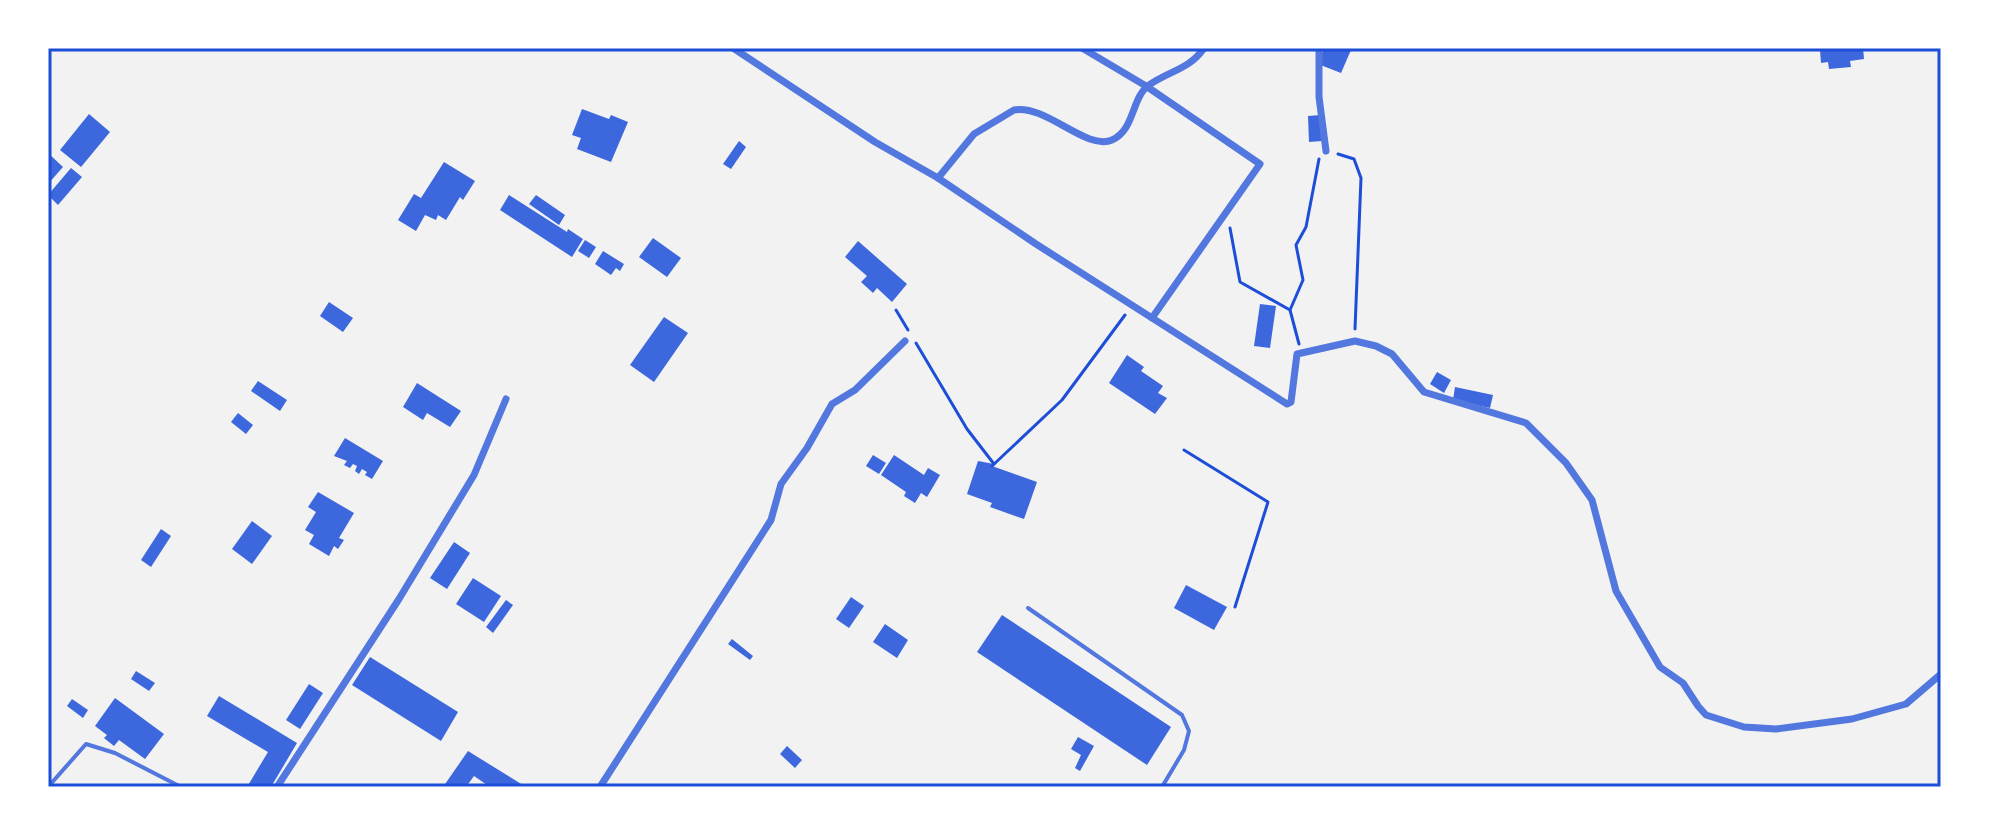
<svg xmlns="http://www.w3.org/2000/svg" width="1989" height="835" font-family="Roboto,sans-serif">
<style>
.building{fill:#3d67dc}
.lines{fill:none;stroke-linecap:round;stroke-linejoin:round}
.path{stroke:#1d4ed8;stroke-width:3}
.service{stroke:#5277de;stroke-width:4}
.minor{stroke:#5277de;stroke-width:7}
.neatline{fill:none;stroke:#1d4ed8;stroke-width:3}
</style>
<rect width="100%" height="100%" fill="#f2f2f2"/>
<g class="building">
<path d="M1324 48 1351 50 1341 73 1318 64Z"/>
<path d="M1830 48H1863L1864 59 1850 61 1851 67 1829 69 1828 62 1821 63 1820 50Z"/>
<path d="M582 109 609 119 611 115 628 122 611 162 577 149 581 138 572 135Z"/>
<path d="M89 114 110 132 81 167 60 150Z"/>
<path d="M1321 115 1322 141 1309 142 1308 116Z"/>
<path d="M739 141 746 147 731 169 723 164Z"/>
<path d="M48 153 63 167 48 184Z"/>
<path d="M444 162 475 181 463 200 460 197 446 220 438 215 436 220 425 215 416 231 398 220 414 194 421 198Z"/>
<path d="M71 168 82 177 58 205 48 195Z"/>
<path d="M509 195 567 232 568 229 583 239 572 257 500 210Z"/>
<path d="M536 195 565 215 559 225 529 204Z"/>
<path d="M653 238 681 258 667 277 639 257Z"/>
<path d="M585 240 596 247 589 258 578 251Z"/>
<path d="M858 241 907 284 892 302 877 288 873 293 861 282 867 276 845 257Z"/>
<path d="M603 251 624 264 620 271 616 268 611 275 595 264Z"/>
<path d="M329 302 353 318 343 332 320 316Z"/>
<path d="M1260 304 1276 306 1270 348 1254 346Z"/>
<path d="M664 317 688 333 654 382 630 365Z"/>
<path d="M1127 355 1144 367 1141 371 1163 386 1158 393 1167 398 1155 414 1109 383Z"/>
<path d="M1437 372 1451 380 1444 393 1430 384Z"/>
<path d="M258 381 287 400 280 411 251 391Z"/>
<path d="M417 383 461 411 450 427 427 413 423 420 403 407Z"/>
<path d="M1455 387 1493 395 1490 408 1453 400Z"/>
<path d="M238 413 253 425 246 434 231 422Z"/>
<path d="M345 438 383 461 372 479 365 475 367 472 362 469 359 474 355 471 357 466 353 464 350 468 344 465 347 461 334 456Z"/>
<path d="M873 455 886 463 879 474 866 466Z"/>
<path d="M894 455 924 475 928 468 940 475 927 497 921 493 915 503 904 496 906 492 881 475Z"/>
<path d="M978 461 994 464 992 466 1037 482 1024 519 990 507 992 503 967 494Z"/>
<path d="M318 492 354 513 339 538 344 540 338 549 334 546 329 556 309 544 314 535 305 530 316 512 308 507Z"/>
<path d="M252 521 272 536 252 564 232 549Z"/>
<path d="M161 529 171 536 151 567 141 560Z"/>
<path d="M454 542 470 553 447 589 430 578Z"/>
<path d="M473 578 501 596 484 622 456 604Z"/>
<path d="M1186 585 1227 607 1214 630 1174 608Z"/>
<path d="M851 597 864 606 849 628 836 619Z"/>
<path d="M506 600 513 605 493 633 486 627Z"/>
<path d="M1002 615 1171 727 1147 765 977 652Z"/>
<path d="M885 624 908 640 897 658 873 642Z"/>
<path d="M732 639 753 656 750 660 728 644Z"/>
<path d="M370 657 458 712 441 741 352 685Z"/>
<path d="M136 671 155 683 149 691 131 679Z"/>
<path d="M309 684 323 693 300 729 286 720Z"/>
<path d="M219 696 297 743 271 787H247L268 752 207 716Z"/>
<path d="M115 698 164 734 145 759 119 740 114 746 104 738 107 735 95 726Z"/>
<path d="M72 699 88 710 83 718 67 706Z"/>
<path d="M1078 737 1094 746 1080 771 1075 768 1081 755 1071 749Z"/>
<path d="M787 746 802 760 795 768 780 754Z"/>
<path d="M468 751 526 787H490L474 776 466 787H443Z"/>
</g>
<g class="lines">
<g class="path">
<path d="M1338 154 1354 159 1361 178 1355 329"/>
<path d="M1230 228 1240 282 1290 310"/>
<path d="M896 310 908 330"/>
<path d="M916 343 967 429 994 464"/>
<path d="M1299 344 1290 310 1303 280 1296 245 1306 227 1319 159"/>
<path d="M1184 450 1268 502 1235 607"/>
<path d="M992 466 1062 400 1125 315"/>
</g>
<g class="service">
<path d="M1028 608 1182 715 1189 731 1184 750 1162 787"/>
<path d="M48 787 86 744 115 753 181 787"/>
</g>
<g class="minor">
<path d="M733 48 875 142 938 178 1036 244 1287 404 1291 402 1297 354 1355 341 1376 346 1392 354 1424 392 1526 423 1566 463 1592 500 1616 591 1660 667 1683 683 1698 706 1706 715 1744 727 1776 729 1852 719 1906 704 1941 674"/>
<path d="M1082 48 1146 86 1260 164 1152 318"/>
<path d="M1319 48V97L1326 151"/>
<path d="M938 178 974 134 1014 110C1046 104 1086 151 1112 140 1135 130 1131 98 1149 85 1169 71 1190 69 1204 48"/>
<path d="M277 787 399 599 474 475 506 399"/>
<path d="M600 787 771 520 781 484 807 448 832 404 855 390 905 341"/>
</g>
</g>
<rect width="1989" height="835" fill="none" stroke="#ffffff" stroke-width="100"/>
<rect x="50" y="50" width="1889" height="735" class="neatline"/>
</svg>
